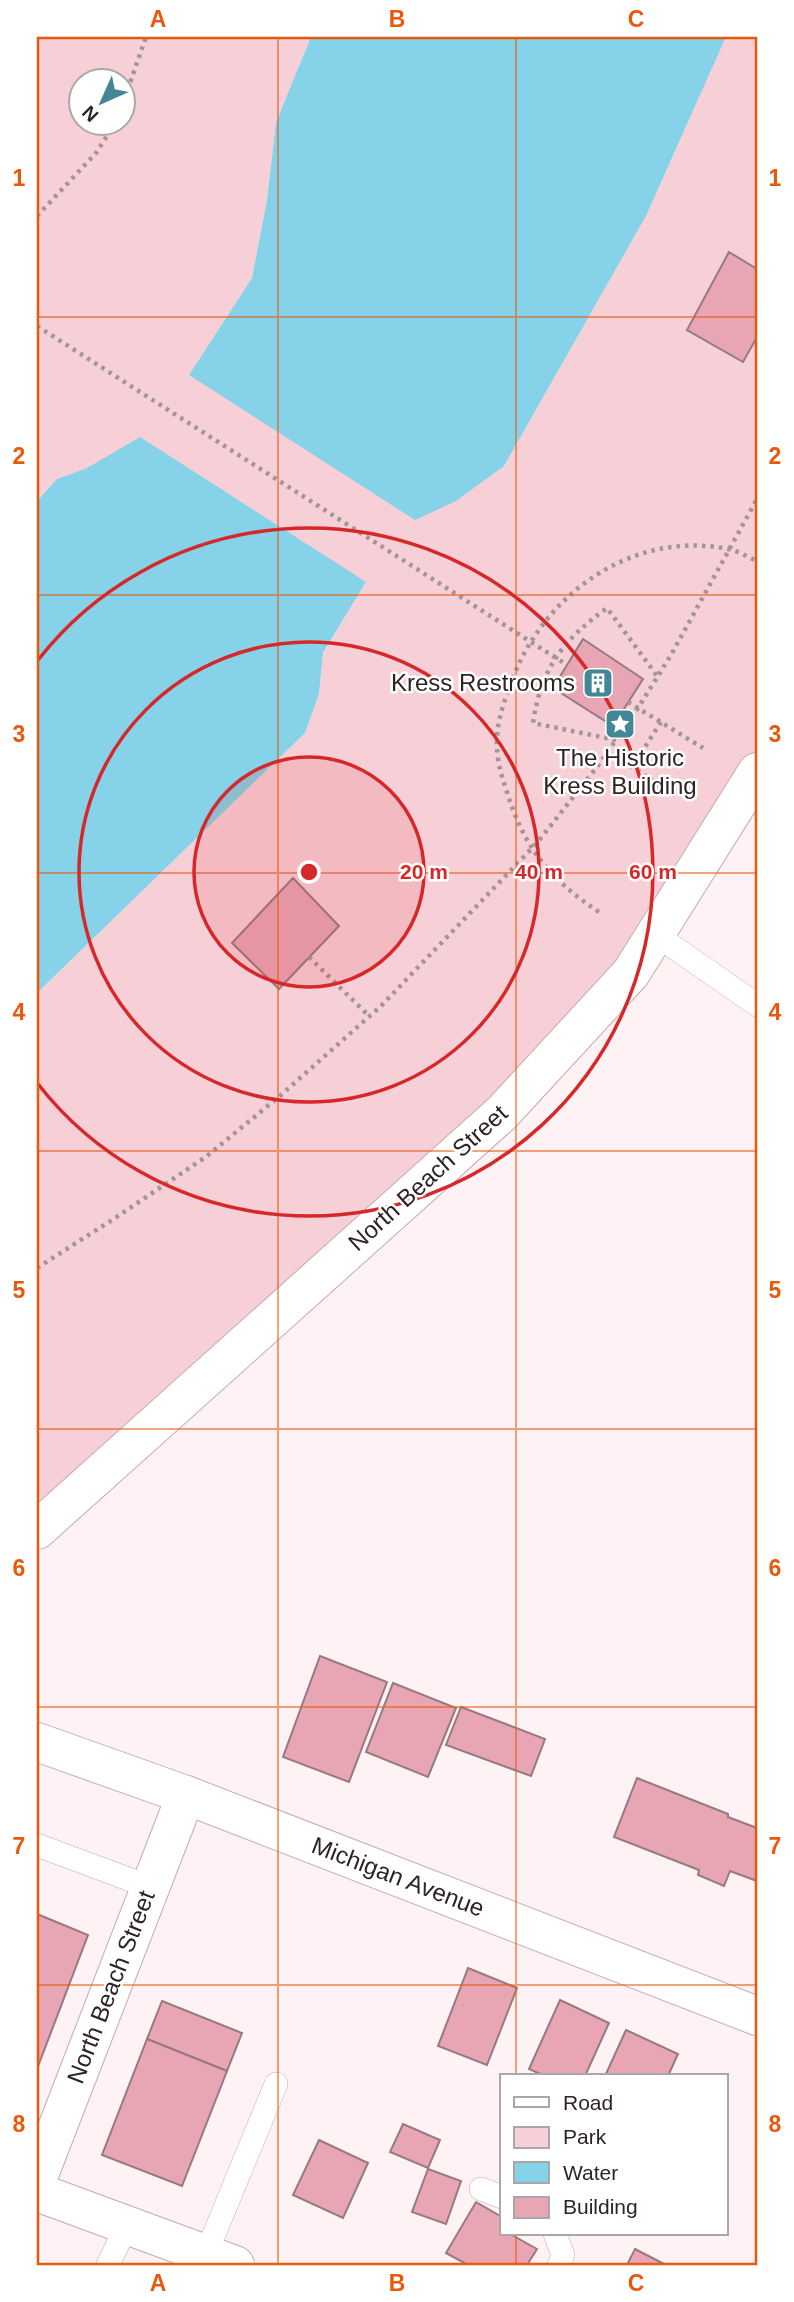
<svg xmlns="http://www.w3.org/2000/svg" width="794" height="2302" font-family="Helvetica,sans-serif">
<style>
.green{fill:#f7cfd7;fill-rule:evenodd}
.water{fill:#86d2e8}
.building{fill:#e8a5b3;stroke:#967a7f;stroke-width:2}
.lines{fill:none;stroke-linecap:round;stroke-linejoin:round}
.lane-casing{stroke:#c7a9af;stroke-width:24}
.street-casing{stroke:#c7a9af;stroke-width:40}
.secondary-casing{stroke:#c7a9af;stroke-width:40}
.path{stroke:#a19597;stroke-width:4.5;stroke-dasharray:3.5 5;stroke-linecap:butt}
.lane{stroke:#fff;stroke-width:23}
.street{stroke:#fff;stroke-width:38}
.secondary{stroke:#fff;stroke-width:38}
.grid{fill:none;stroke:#e8590c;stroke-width:2;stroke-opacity:0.55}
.ring{fill:none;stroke:#d62828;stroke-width:3.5}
.labels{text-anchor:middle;stroke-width:5;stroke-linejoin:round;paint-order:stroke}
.poi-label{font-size:24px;fill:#2e2325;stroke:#fff;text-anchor:end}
.street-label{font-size:24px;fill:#2e2325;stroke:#fff}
.centre{fill:#d62828;stroke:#fff;stroke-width:3.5}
.ring-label{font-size:21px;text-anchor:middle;font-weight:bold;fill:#d62828;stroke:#fff;stroke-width:5;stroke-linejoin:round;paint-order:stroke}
.neatline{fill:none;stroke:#e8590c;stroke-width:2.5}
.grid-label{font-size:23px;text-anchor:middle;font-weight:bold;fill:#e8590c}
</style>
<rect width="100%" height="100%" fill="#fff2f4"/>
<path class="green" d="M37 37H311L276 122 267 200 252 278 189 375 504 466 646 216 726 37H757V772L631 973 37 1530V993L305 733 319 694 323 654 366 582 87 468 57 479 37 501ZM80 80H122V122H80Z"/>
<g class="water">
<path d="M311 37H726L646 216 504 466 456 501 415 520 189 375 252 278 267 200 276 122Z"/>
<path d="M140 437 366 582 323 653 319 694 305 733 37 993V501L57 479 87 468Z"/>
</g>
<g class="building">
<path d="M729 252 757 269V337L743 362 687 330Z"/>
<path d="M583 639 643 679 613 726 553 688Z"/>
<path d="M293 878 339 926 279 989 232 943Z"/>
<path d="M320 1656 387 1682 349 1782 283 1757Z"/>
<path d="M393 1683 456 1708 428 1777 366 1752Z"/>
<path d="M461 1707 545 1739 531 1776 446 1745Z"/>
<path d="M637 1778 728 1814V1817L757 1828V1881L730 1871 724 1886 698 1875 699 1870 614 1837Z"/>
<path d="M37 1914 88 1935 37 2069Z"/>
<path d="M468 1968 517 1988 487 2065 438 2046Z"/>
<path d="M560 2000 609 2023 585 2076H545L529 2069Z"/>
<path d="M162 2001 242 2033 227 2071 147 2039Z"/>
<path d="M626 2030 678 2054 668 2076H605Z"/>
<path d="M147 2039 227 2071 182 2186 102 2155Z"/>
<path d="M403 2124 440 2140 428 2168 390 2152Z"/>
<path d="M319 2140 368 2163 343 2218 293 2195Z"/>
<path d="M428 2169 461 2181 446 2224 412 2212Z"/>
<path d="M476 2202 502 2217V2234H510L537 2249 527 2265H468L446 2253Z"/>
<path d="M635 2249 666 2265H627Z"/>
</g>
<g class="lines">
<g class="lane-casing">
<g id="lane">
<path d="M655 934 757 1005"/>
<path d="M37 1845 150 1887"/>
<path d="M481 2189 502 2197"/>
<path d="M555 2234 563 2255 559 2265"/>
<path d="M206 2254 276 2084"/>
<path d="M108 2265 126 2227"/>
</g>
</g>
<g class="street-casing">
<g id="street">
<path d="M37 1742 186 1795 757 2016"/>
<path d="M37 2180 186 1795"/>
</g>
</g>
<g class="secondary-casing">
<g id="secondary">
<path d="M37 1530 502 1113 631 973 757 772"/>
<path d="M37 2192 235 2265"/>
</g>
</g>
<g class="path">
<path d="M122 106 146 37"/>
<path d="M37 216 96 153 116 122"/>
<path d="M37 326 567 665"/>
<path d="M628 702 703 748"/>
<path d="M661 722 632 767 676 796"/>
<path d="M616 740 533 723C541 668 563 640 607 608L658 677"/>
<path d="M599 912C549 879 523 846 506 789 500 772 496 755 497 737 498 719 504 702 510 686 540 597 631 529 728 549 738 551 748 557 757 561"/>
<path d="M309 957 369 1016"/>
<path d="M37 1268 112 1220 207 1156 281 1095 381 1006 537 843 600 763 638 708 671 655 757 499"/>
</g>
<use href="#lane" class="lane"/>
<use href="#street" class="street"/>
<use href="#secondary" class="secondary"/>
</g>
<path class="grid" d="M278 37V2265M516 37V2076M37 317H757M37 595H757M37 873H757M37 1151H757M37 1429H757M37 1707H757M37 1985H757M516 2234V2265"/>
<circle cx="309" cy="872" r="115" fill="#d62828" fill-opacity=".12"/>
<g class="ring">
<circle cx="309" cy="872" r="115"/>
<circle cx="309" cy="872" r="230"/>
<path d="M38 660A344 344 0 1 1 38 1084"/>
</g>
<defs>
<g id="building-square" transform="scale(1.575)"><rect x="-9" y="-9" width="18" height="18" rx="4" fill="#448698" stroke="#fff"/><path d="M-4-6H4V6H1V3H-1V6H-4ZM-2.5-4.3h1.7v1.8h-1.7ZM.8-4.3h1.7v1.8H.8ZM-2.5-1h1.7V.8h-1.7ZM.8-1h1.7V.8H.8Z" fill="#fff"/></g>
<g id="sight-square" transform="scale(1.575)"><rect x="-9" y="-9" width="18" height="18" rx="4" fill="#448698" stroke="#fff"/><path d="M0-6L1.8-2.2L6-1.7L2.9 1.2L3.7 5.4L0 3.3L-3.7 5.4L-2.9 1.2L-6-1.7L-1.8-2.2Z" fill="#fff"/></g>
</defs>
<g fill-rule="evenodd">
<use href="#building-square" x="598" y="683"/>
<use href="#sight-square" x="620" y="724"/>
</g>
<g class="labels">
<g class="poi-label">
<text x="575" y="691">Kress Restrooms</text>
<text x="620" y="766" text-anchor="middle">The Historic<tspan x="620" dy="28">Kress Building</tspan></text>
</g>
<g class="street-label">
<text transform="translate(428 1178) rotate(-42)" y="8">North Beach Street</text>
<text transform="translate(398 1877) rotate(21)" y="8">Michigan Avenue</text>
<text transform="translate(111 1987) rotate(-69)" y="8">North Beach Street</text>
</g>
</g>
<circle cx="309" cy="872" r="10" class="centre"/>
<g class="ring-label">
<text x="424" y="879">20 m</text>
<text x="539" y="879">40 m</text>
<text x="653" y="879">60 m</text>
</g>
<rect width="794" height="2302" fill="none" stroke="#ffffff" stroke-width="77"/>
<rect x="500" y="2074" width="228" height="161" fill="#ffffff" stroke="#aba7a8" stroke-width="2"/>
<rect x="514" y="2097" width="35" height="10" fill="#ffffff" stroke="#aba7a8" stroke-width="2"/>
<text x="563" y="2110" font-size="21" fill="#2e2325">Road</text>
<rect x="514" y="2127" width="35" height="21" fill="#f7cfd7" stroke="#aba7a8" stroke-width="2"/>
<text x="563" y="2144" font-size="21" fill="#2e2325">Park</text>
<rect x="514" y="2162" width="35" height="21" fill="#86d2e8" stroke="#aba7a8" stroke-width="2"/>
<text x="563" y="2180" font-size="21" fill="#2e2325">Water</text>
<rect x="514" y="2197" width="35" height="21" fill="#e8a5b3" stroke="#aba7a8" stroke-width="2"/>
<text x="563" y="2214" font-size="21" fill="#2e2325">Building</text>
<g transform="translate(102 102) rotate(225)"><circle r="33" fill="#ffffff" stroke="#aba7a8" stroke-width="2"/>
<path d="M0-5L12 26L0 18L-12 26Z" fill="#448698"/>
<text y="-10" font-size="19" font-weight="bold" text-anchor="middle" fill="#2e2325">N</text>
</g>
<rect x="38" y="38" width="718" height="2226" class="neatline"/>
<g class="grid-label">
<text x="158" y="27">A</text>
<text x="397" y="27">B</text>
<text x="636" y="27">C</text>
<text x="19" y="186">1</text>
<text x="775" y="186">1</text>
<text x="19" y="464">2</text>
<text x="775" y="464">2</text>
<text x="19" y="742">3</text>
<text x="775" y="742">3</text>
<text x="19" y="1020">4</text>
<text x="775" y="1020">4</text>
<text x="19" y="1298">5</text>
<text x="775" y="1298">5</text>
<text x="19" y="1576">6</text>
<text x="775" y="1576">6</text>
<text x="19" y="1854">7</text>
<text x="775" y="1854">7</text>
<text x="19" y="2132">8</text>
<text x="775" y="2132">8</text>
<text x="158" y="2291">A</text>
<text x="397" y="2291">B</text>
<text x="636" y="2291">C</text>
</g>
</svg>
